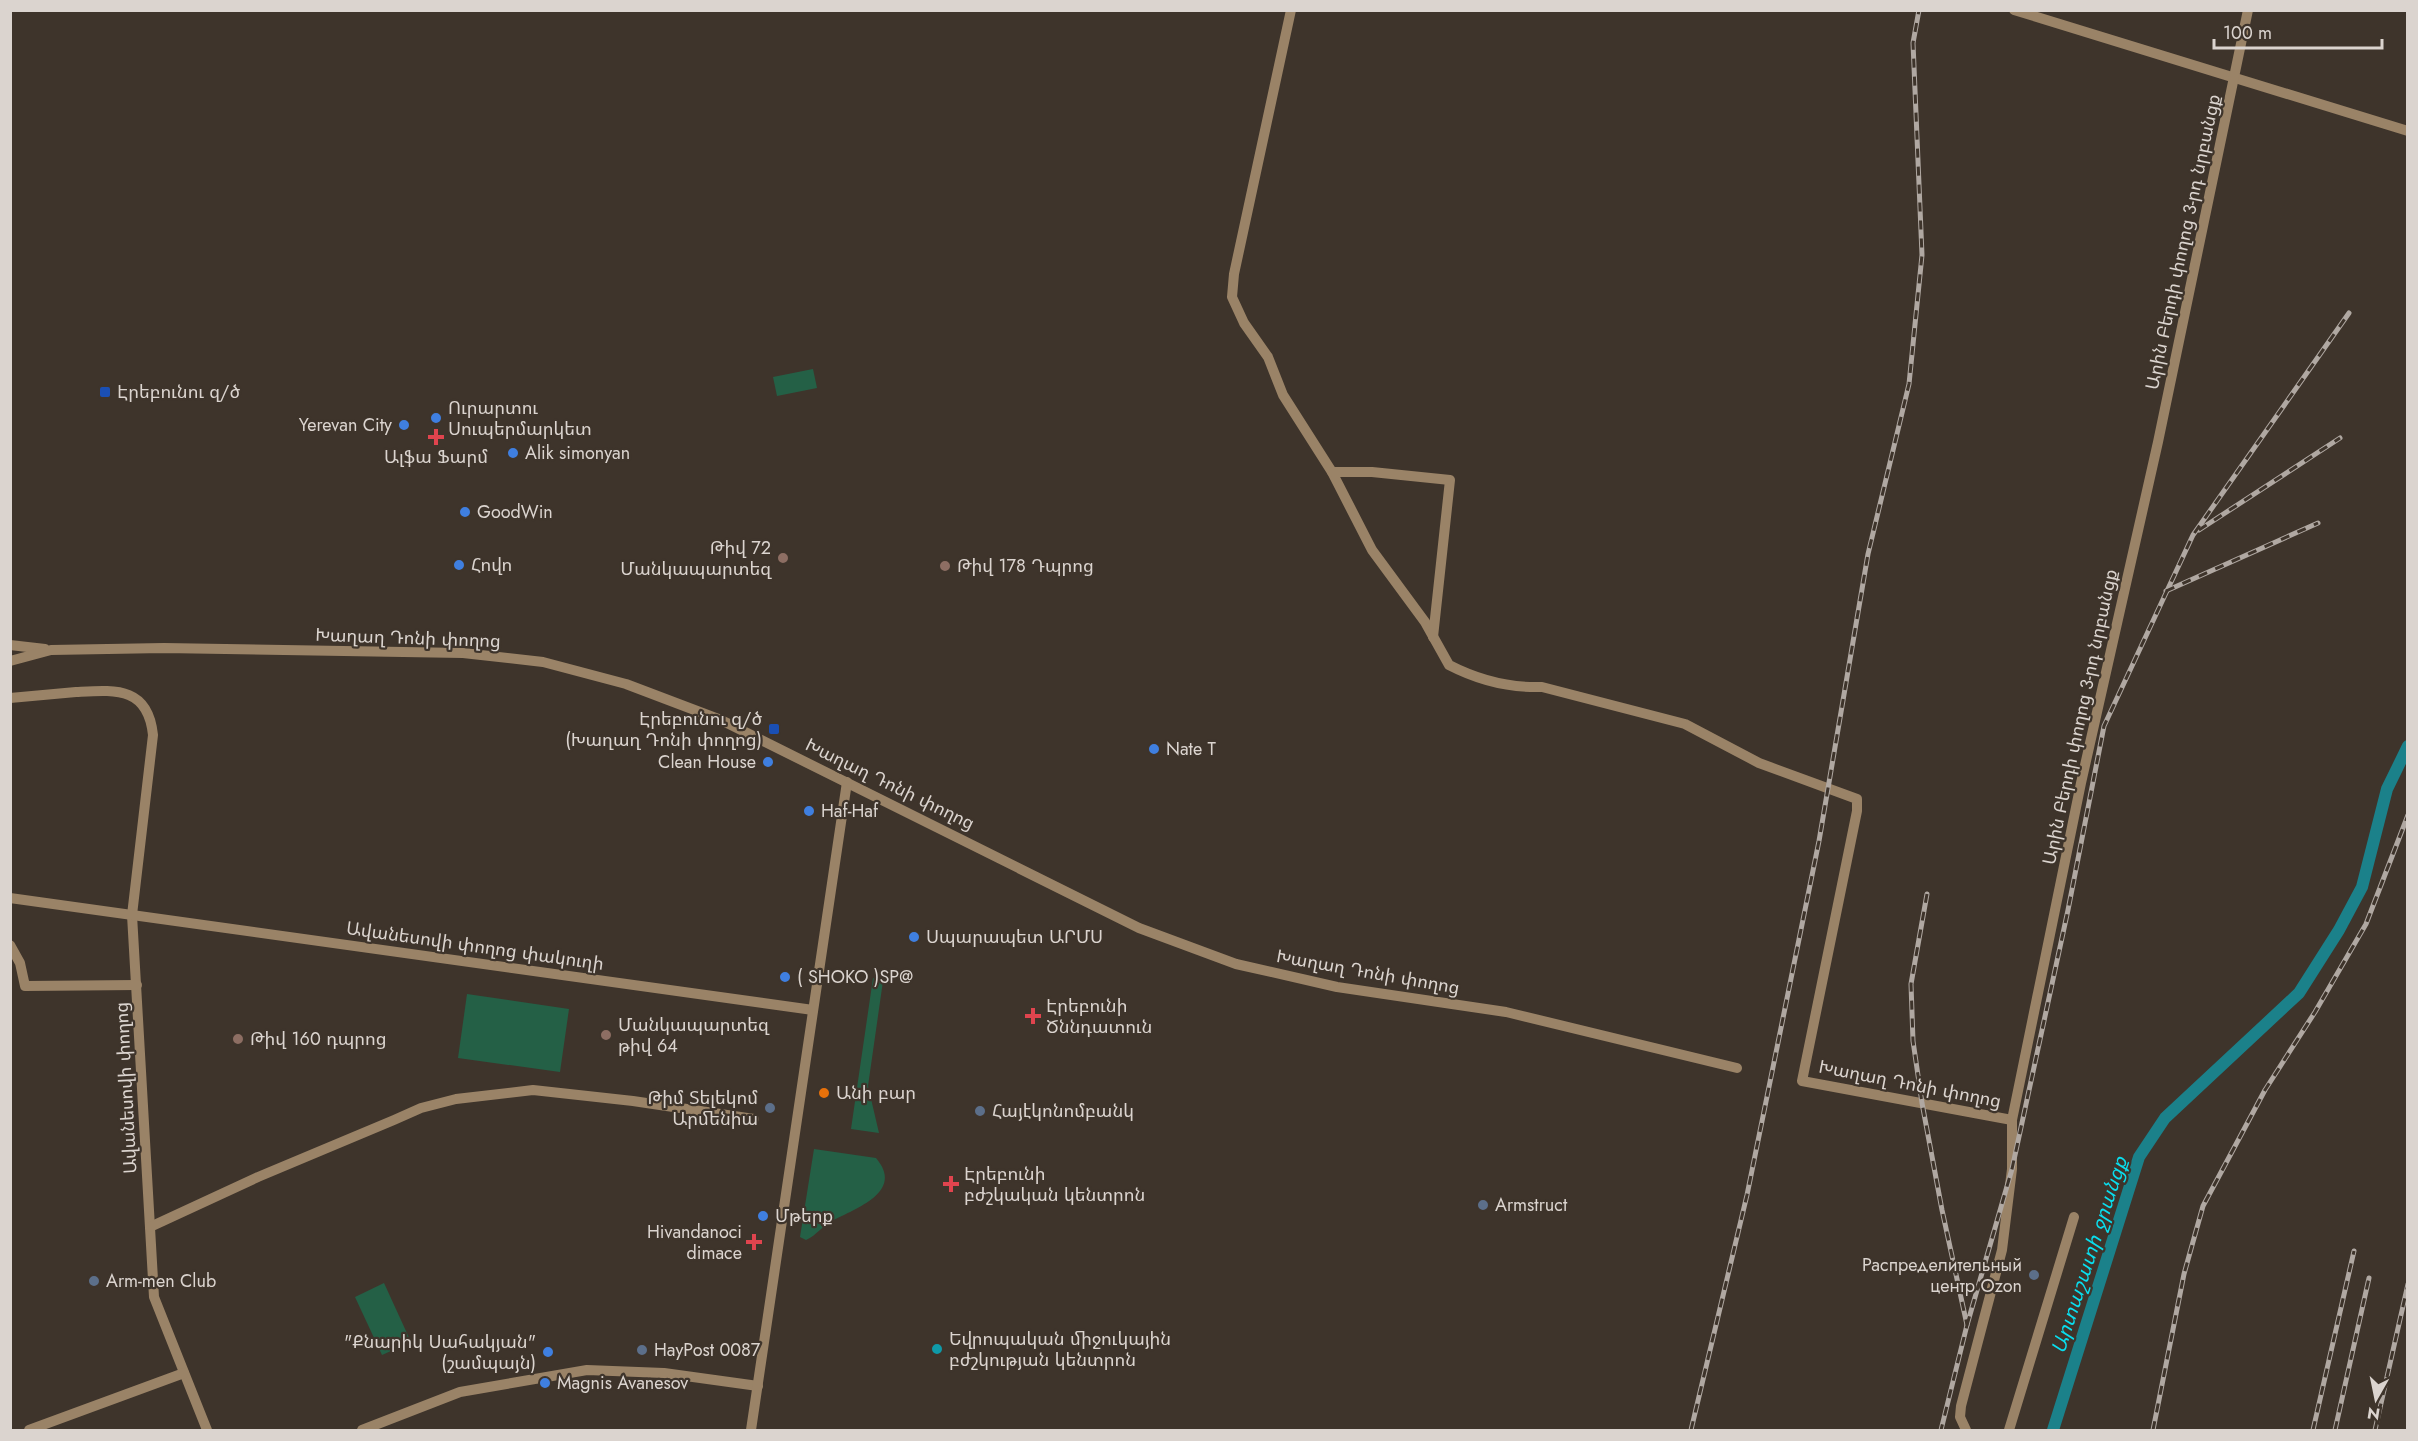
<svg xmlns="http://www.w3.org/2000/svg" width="2418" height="1441" font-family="Jost,'Noto Sans Armenian',sans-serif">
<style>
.green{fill:#246046}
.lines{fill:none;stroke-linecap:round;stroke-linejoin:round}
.canal{stroke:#1b818a;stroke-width:12}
.minor{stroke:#9a8367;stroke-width:10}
.rail-casing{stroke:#b0a8a2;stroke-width:5}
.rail{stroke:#3e342b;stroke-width:3;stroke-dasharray:9;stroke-linecap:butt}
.transit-dot{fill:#1a4fb4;stroke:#3e342b;stroke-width:2}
.shop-dot{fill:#3f7fe0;stroke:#3e342b;stroke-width:2}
.health-dot{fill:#e0444e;stroke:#3e342b;stroke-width:2}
.education-dot{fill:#8d6e63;stroke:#3e342b;stroke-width:2}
.food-dot{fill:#e8710a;stroke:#3e342b;stroke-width:2}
.service-dot{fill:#5c6f8a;stroke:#3e342b;stroke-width:2}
.culture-dot{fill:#0f9aa8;stroke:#3e342b;stroke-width:2}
.labels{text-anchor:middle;stroke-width:4.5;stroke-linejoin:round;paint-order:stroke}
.street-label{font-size:18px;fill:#dbd4cf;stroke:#3e342b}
.poi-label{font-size:18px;fill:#dbd4cf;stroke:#3e342b;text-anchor:start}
.water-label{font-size:20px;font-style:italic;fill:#09deee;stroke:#3e342b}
</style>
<rect width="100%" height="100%" fill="#3e342b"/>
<g class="green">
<path d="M813 369 817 388 777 396 773 377Z"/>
<path d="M873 978 883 981 868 1086 879 1133 851 1129Z"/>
<path d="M467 994 569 1009 560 1072 458 1058Z"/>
<path d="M814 1149 876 1158C905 1192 856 1208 832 1221 822 1226 817 1235 806 1240L800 1237Z"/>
<path d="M384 1283 411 1342 382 1355 355 1297Z"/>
</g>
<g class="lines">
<path class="canal" d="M2053 1430 2139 1157 2165 1118 2299 993 2339 930 2362 887 2387 789 2408 746"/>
<g class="minor">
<path d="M1291 10 1234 274 1232 297 1244 323 1268 357 1283 395 1332 472 1372 550 1425 622 1449 665C1478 680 1510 688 1542 687L1685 724 1759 763 1857 799V811L1802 1081 2012 1120"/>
<path d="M2014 10 2408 131"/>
<path d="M1332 472H1372L1450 480 1433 637"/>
<path d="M10 645 45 649"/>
<path d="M10 661 51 650 164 648 463 653 543 662 626 684 721 720 1139 928 1236 964 1337 987 1506 1012 1737 1068"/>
<path d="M10 698C32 696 54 694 76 692 115 690 148 686 153 735L132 915 154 1297 207 1430"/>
<path d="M10 898 813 1010"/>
<path d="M10 945 20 963 25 986 137 985"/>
<path d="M150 1227 258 1177 394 1120 421 1108 456 1099 533 1090 633 1101 754 1119"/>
<path d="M29 1430 184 1373"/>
<path d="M362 1430 460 1392 587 1370 664 1373 758 1386"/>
<path d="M751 1430 847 782"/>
<path d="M1966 1430 1960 1417 1961 1406 2002 1250 2012 1169V1120L2081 783 2158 442 2248 10"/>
<path d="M2009 1430 2074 1217"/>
</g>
<g class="rail-casing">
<g id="rail">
<path d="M2199 530 2340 438"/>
<path d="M2166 591 2318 523"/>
<path d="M1927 894 1911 984 1913 1041 1922 1103 1942 1210 1967 1325 1941 1430"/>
<path d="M1967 1325 2012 1169 2068 910 2104 726 2193 535 2349 313"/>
<path d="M1691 1430 1747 1195 1819 841 1868 554 1909 384 1922 255 1913 43 1919 10"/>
<path d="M2153 1430 2184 1274 2203 1206 2265 1090 2315 1012 2366 924 2408 815"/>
<path d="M2313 1430 2354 1251"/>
<path d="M2335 1430 2369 1278"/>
<path d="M2375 1430 2408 1284"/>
</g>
</g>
<use href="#rail" class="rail"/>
</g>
<g class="transit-dot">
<rect x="99" y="386" width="12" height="12" rx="3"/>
<rect x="768" y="723" width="12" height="12" rx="3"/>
</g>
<g class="shop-dot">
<circle cx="436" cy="418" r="6"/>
<circle cx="404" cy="425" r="6"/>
<circle cx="513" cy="453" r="6"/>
<circle cx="465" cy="512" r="6"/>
<circle cx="459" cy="565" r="6"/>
<circle cx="1154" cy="749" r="6"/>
<circle cx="768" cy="762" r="6"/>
<circle cx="809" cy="811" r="6"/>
<circle cx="914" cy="937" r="6"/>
<circle cx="785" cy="977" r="6"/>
<circle cx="763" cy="1216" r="6"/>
<circle cx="548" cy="1352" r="6"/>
<circle cx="545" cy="1383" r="6"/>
</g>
<g class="health-dot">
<path d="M433 428h6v6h6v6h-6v6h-6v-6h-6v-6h6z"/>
<path d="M1030 1007h6v6h6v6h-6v6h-6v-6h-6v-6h6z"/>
<path d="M948 1175h6v6h6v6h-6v6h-6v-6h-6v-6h6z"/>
<path d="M751 1233h6v6h6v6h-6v6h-6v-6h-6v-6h6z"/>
</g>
<g class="education-dot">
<circle cx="783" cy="558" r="6"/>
<circle cx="945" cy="566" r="6"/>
<circle cx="606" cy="1035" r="6"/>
<circle cx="238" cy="1039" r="6"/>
</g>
<circle class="food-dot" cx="824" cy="1093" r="6"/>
<g class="service-dot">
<circle cx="770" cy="1108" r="6"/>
<circle cx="980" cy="1111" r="6"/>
<circle cx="1483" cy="1205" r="6"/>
<circle cx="2034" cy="1275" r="6"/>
<circle cx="94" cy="1281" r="6"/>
<circle cx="642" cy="1350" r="6"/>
</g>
<circle class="culture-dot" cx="937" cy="1349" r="6"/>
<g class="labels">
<g class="street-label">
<text transform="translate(2183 242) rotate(-78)" y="6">Արին Բերդի փողոց 3-րդ նրբանցք</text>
<text transform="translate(408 638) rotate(2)" y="6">Խաղաղ Դոնի փողոց</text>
<text transform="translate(2080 717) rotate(-78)" y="6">Արին Բերդի փողոց 3-րդ նրբանցք</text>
<text transform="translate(890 784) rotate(26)" y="6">Խաղաղ Դոնի փողոց</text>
<text transform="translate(475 946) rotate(8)" y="6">Ավանեսովի փողոց փակուղի</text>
<text transform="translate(1368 972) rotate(10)" y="6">Խաղաղ Դոնի փողոց</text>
<text transform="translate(1910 1084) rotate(11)" y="6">Խաղաղ Դոնի փողոց</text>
<text transform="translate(126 1088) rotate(-93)" y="6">Ավանեսովի փողոց</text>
</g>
<g class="poi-label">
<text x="117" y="398">Էրեբունու զ/ծ</text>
<text x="448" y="414">Ուրարտու<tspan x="448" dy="21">Սուպերմարկետ</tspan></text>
<text x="392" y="431" text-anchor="end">Yerevan City</text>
<text x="525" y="459">Alik simonyan</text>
<text x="436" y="463" text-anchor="middle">Ալֆա Ֆարմ</text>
<text x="477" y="518">GoodWin</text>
<text x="771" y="554" text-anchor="end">Թիվ 72<tspan x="771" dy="21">Մանկապարտեզ</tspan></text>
<text x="471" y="571">Հովո</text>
<text x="957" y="572">Թիվ 178 Դպրոց</text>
<text x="762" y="725" text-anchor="end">Էրեբունու զ/ծ<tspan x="762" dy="21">(Խաղաղ Դոնի փողոց)</tspan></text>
<text x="1166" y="755">Nate T</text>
<text x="756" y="768" text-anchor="end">Clean House</text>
<text x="821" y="817">Haf-Haf</text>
<text x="926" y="943">Սպարապետ ԱՐՄՍ</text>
<text x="797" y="983">( SHOKO )SP@</text>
<text x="1046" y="1012">Էրեբունի<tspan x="1046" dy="21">Ծննդատուն</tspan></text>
<text x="618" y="1031">Մանկապարտեզ<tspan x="618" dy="21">թիվ 64</tspan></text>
<text x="250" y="1045">Թիվ 160 դպրոց</text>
<text x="836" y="1099">Անի բար</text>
<text x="758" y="1104" text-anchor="end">Թիմ Տելեկոմ<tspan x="758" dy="21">Արմենիա</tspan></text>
<text x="992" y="1117">Հայէկոնոմբանկ</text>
<text x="964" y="1180">Էրեբունի<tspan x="964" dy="21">բժշկական կենտրոն</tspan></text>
<text x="1495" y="1211">Armstruct</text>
<text x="775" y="1222">Մթերք</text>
<text x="742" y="1238" text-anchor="end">Hivandanoci<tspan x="742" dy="21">dimace</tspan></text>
<text x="2022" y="1271" text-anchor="end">Распределительный<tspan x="2022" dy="21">центр Ozon</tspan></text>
<text x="106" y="1287">Arm-men Club</text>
<text x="949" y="1345">Եվրոպական միջուկային<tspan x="949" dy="21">բժշկության կենտրոն</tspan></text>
<text x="536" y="1348" text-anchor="end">"Քնարիկ Սահակյան"<tspan x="536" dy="21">(շամպայն)</tspan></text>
<text x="654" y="1356">HayPost 0087</text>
<text x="557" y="1389">Magnis Avanesov</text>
</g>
<g class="water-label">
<text transform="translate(2089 1255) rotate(-72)" y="7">Արտաշատի ջրանցք</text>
</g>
</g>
<rect width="2418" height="1441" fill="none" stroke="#dbd4cf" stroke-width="24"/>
<g transform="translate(2376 1399) rotate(189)" stroke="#3e342b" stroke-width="4.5" paint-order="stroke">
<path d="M0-4.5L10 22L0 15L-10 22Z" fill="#dbd4cf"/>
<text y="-9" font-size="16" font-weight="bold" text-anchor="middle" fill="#dbd4cf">N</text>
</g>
<path d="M2214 39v9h168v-9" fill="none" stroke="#dbd4cf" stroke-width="3"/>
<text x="2223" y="39" font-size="18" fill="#dbd4cf" stroke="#3e342b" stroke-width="4.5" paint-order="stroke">100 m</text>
</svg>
